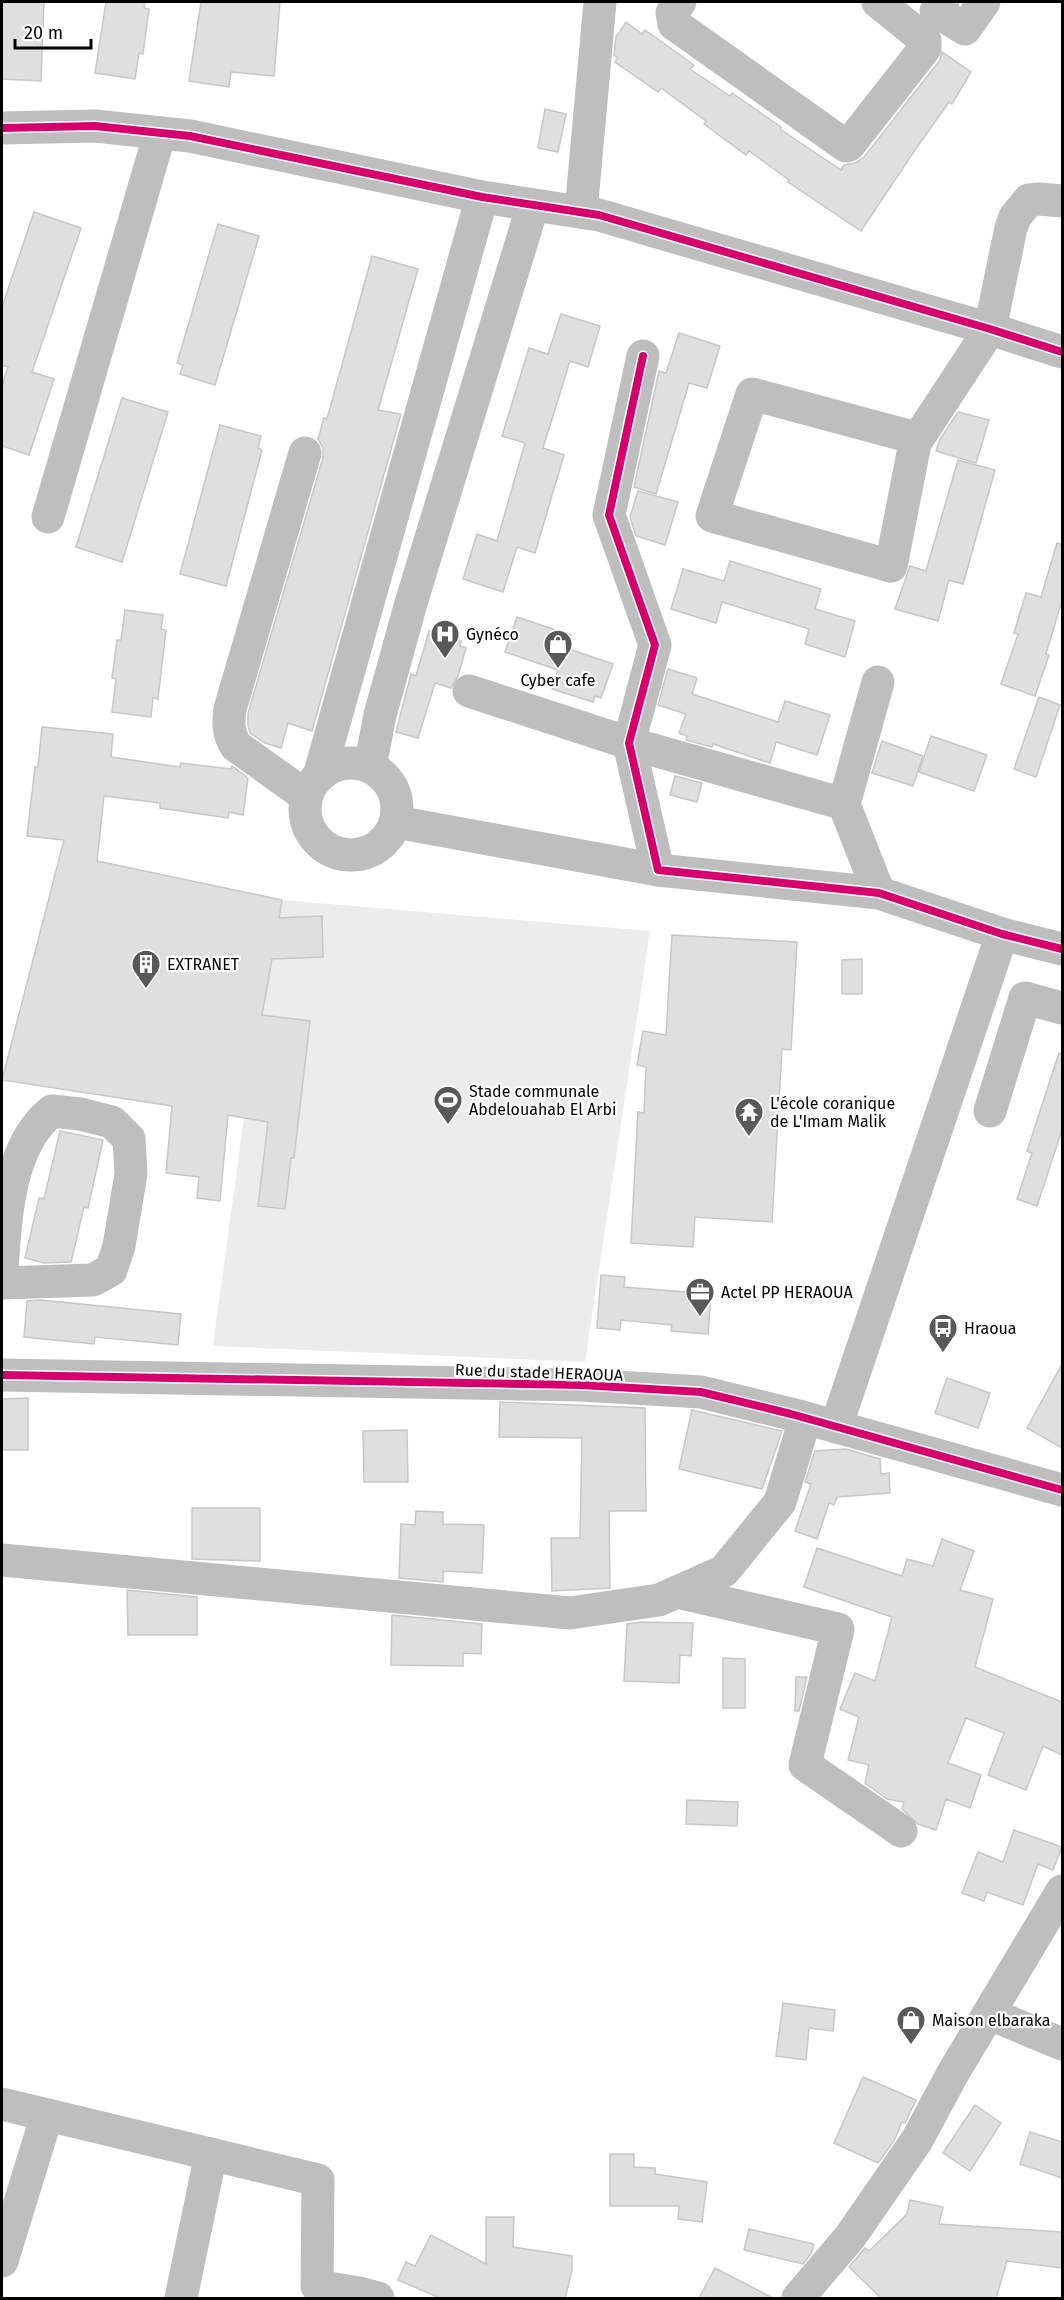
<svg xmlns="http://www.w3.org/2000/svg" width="1064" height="2300" font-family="'Fira Sans',sans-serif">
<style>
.green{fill:#ececec}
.building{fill:#dfdfdf;stroke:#c7c7c7;stroke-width:1.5}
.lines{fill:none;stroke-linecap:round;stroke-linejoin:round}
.minor{stroke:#bebebe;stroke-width:33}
.cycleway-casing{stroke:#fff;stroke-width:11}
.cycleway{stroke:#d6006c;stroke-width:8}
.labels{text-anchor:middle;stroke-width:4.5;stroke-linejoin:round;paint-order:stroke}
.poi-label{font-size:16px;fill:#000;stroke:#fff;text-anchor:start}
.street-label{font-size:16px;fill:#000;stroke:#fff}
</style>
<rect width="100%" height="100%" fill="#fff"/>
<path class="green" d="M282 900 650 931 585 1362 213 1346 244 1118Z"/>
<g class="building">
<path d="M2 2H44L41 81 2 79Z"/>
<path d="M106 2H145L144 8 149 9 143 54 139 53 135 79 95 73Z"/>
<path d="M201 2H280L274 76 231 72 229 87 189 81Z"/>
<path d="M626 22 642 34 645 30 694 65 690 69 730 96 732 93 781 127 780 129 841 170 844 165 855 163 864 157 940 60 942 52 971 72 952 104 949 102 915 150 861 231 788 182 789 180 749 151 746 155 704 124 706 121 661 88 658 92 615 62 618 58 614 55 616 37Z"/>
<path d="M545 109 566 114 558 152 538 148Z"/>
<path d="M34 212 81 228 32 372 54 379 29 455 2 446V386L8 367 2 365V307Z"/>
<path d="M218 224 259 236 215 385 180 374 183 365 177 363Z"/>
<path d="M372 256 418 269 378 410 401 414 312 731 288 723 281 748 265 743 250 733 248 726V713L323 458V448L318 439 324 418 327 419Z"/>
<path d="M561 314 600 326 588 367 570 361 543 448 564 455 535 553 517 547 503 592 463 579 477 534 497 541 525 443 502 436 529 348 548 354Z"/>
<path d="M679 333 720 346 707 388 689 383 656 494 634 487 659 371 666 373Z"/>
<path d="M122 398 168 412 122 562 76 547Z"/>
<path d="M958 412 989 420 976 463 936 451 940 439Z"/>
<path d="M220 425 261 436 258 448 262 450 226 586 180 574Z"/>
<path d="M958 460 995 470 963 584 949 580 938 621 895 609 910 566 926 571Z"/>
<path d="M638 491 678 502 665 545 636 536 630 517Z"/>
<path d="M1057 543 1062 544V600L1046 654 1049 655 1035 696 1001 684 1018 634 1014 633 1026 593 1041 597Z"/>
<path d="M730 561 821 589 815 609 855 621 845 657 805 644 809 629 722 602 716 623 671 609 683 569 724 581Z"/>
<path d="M125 610 163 615 161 629 166 630 158 699 153 698 151 717 112 712 116 679 112 678 117 640H121Z"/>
<path d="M517 617 571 635 566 648 613 664 601 698 595 696 593 702 552 689 558 670 505 652Z"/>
<path d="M429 631 461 641 460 646 466 648 458 676 451 688 435 683 418 738 396 732 411 674 416 676Z"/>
<path d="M668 669 697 678 692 694 778 722 785 701 830 715 817 755 776 742 770 763 713 744 712 747 686 740 687 736 679 733 686 714 658 705Z"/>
<path d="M1039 697 1060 705 1036 777 1014 769Z"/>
<path d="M42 727 113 734 111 757 180 767 181 763 231 769 232 766 248 778 243 815 229 812 228 818 160 808V803L104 796 97 861 282 900 279 918 322 916 323 957 272 959 262 1015 310 1021 294 1158H291L285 1209 258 1206 268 1122 228 1115 220 1201 197 1198 199 1177 166 1173 172 1106 2 1080 64 840 27 836 35 767H38Z"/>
<path d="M931 736 987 755 974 791 919 772Z"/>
<path d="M882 741 923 756 913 786 872 773Z"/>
<path d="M675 776 702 783 697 802 670 795Z"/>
<path d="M672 935 797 942 791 1050 782 1049 772 1222 695 1217 693 1247 631 1243 638 1112 644 1113 646 1067 637 1065 643 1031 666 1035Z"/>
<path d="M862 959V994H842V960Z"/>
<path d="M1059 1053 1062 1054V1130L1037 1206 1017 1199 1032 1153 1027 1151Z"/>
<path d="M60 1131 103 1140 88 1208 84 1207 71 1262 44 1263 25 1258 39 1198 44 1199Z"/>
<path d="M601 1275 625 1277 624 1287 711 1294 708 1334 671 1331 672 1325 621 1320 620 1330 597 1328Z"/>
<path d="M41 1300 181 1314 178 1345 95 1337 94 1344 24 1337 27 1301Z"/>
<path d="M1062 1364V1448L1027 1428Z"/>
<path d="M947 1378 990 1393 978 1428 935 1413Z"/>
<path d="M28 1398V1450H2V1399Z"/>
<path d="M500 1402 645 1408 646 1511H609L610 1588 552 1591 551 1538H580L582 1438 499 1437Z"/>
<path d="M692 1410 782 1431 762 1489 679 1469Z"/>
<path d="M407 1430 408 1482H364L363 1431Z"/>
<path d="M846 1449 880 1459 881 1474 889 1473 890 1493 837 1497 834 1505 829 1503 817 1539 795 1531 811 1484 805 1482 815 1451Z"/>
<path d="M192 1508H260V1561L192 1559Z"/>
<path d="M416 1511 443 1512V1524L484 1525 482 1573 443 1571V1582L399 1578 401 1524 415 1525Z"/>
<path d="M942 1539 974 1551 960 1590 993 1599 975 1667 1062 1702V1755L1043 1746 1026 1790 988 1775 1004 1733 966 1718 948 1763 981 1775 970 1808 946 1799 936 1830 918 1824 902 1809 904 1802 887 1799 865 1783 869 1765 848 1760 859 1717 840 1709 855 1673 875 1681 892 1617 804 1587 817 1548 902 1576 907 1559 933 1566Z"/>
<path d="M127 1590 197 1597V1635H128Z"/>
<path d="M392 1615 482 1624 481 1654 463 1653V1666L391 1665Z"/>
<path d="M641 1622 693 1623 691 1656 680 1655 679 1683 624 1681 627 1624Z"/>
<path d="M723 1658 745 1659V1708H723Z"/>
<path d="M796 1677H807L799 1711H795Z"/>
<path d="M687 1800 738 1802 737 1826 686 1824Z"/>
<path d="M1014 1830 1062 1847 1053 1870 1038 1864 1023 1905 987 1892 984 1901 962 1893 978 1852 1003 1862Z"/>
<path d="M783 2003 835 2010 833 2031 809 2028 806 2060 776 2056Z"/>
<path d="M863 2077 916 2100 905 2123 902 2122 894 2141 878 2163 834 2143Z"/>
<path d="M975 2105 1001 2123 970 2171 943 2153Z"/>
<path d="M1030 2132 1062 2142V2178L1020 2164Z"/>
<path d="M610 2154H634V2167L655 2168V2174L707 2182 702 2222 678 2219 679 2206H610Z"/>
<path d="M910 2200 943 2207 939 2224 1062 2232V2268L1007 2261 996 2298H881L849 2267 865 2248 869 2251 907 2214Z"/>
<path d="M486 2217H514L513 2247 572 2256V2271L565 2298H440L398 2280 406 2262 415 2266 431 2235 486 2264Z"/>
<path d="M749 2229 814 2244 811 2254 803 2264 744 2250Z"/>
<path d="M715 2268 773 2298H699Z"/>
</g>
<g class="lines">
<g class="minor">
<path d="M680 2 672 13 674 24 846 146 849 145 925 48V40L878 2"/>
<path d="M943 2 936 11 965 29 984 2"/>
<path d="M2 128 95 126 190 136 482 197 599 215 990 329 1062 352"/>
<path d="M581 212 600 2"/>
<path d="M643 356 609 515 655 645 629 743 658 870 879 893 1002 934 1062 949"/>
<path d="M916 438 752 394 712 516 891 566 915 443 990 329 1011 228 1015 217 1029 200 1039 199 1062 201"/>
<path d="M305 453 230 709C228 724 228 733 236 746L306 796"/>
<path d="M48 517 160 133"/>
<path d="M469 691 629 743 844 804 879 893"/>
<circle cx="351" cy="809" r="46"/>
<path d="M370 767 380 715 411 603 533 205"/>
<path d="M320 773 482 197"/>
<path d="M844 804 878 682"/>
<path d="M396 822 658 870"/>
<path d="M990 1111 1025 998 1062 1008"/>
<path d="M2 1270C5 1218 9 1145 52 1111L80 1114 112 1122 129 1139 131 1174 119 1246 111 1270 93 1280 2 1283"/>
<path d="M2 1375 581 1385 701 1392 791 1414 1062 1490"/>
<path d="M836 1427 1002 934"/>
<path d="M2 1560 570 1613 659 1600 724 1571 780 1502 805 1419"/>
<path d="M677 1592 838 1629 805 1765 901 1831"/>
<path d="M990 2014 1062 2044"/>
<path d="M2 2104 318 2180 317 2286 359 2293 378 2298"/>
<path d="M2 2261 47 2115"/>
<path d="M181 2298 211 2154"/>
<path d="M798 2298 850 2237 917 2140 953 2073 1062 1891"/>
</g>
<g class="cycleway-casing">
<g id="cycleway">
<path d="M2 128 95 126 190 136 482 197 599 215 990 329 1062 352"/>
<path d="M643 356 609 515 655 645 629 743 658 870 879 893 1002 934 1062 949"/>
<path d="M2 1375 581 1385 701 1392 791 1414 1062 1490"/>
</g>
</g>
<use href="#cycleway" class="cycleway"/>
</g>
<defs>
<g id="hospital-pin" transform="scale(1.5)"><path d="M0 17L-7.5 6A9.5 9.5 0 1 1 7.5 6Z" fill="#595959" stroke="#fff"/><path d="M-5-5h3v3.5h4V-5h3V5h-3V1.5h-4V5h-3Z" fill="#fff"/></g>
<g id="shop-pin" transform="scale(1.5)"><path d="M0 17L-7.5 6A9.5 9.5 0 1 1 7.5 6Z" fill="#595959" stroke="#fff"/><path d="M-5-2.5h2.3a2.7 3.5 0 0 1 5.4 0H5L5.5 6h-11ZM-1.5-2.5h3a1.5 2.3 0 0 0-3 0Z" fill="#fff"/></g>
<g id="building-pin" transform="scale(1.5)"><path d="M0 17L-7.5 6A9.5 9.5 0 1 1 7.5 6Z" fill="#595959" stroke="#fff"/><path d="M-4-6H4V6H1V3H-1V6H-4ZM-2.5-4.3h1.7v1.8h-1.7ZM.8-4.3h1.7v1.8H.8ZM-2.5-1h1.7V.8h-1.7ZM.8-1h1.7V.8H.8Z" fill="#fff"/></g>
<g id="stadium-pin" transform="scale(1.5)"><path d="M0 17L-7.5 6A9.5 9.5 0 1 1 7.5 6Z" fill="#595959" stroke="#fff"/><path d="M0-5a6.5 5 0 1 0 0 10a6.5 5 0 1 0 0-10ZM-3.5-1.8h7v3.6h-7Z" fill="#fff"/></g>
<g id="temple-pin" transform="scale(1.5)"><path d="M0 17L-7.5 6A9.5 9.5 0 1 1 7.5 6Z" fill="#595959" stroke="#fff"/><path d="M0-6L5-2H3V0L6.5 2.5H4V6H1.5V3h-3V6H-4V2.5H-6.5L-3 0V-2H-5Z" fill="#fff"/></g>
<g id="office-pin" transform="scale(1.5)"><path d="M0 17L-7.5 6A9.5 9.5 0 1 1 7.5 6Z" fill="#595959" stroke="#fff"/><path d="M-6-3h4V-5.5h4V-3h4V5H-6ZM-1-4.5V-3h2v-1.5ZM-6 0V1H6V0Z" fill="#fff"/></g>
<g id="bus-pin" transform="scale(1.5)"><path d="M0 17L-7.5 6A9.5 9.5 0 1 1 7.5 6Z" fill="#595959" stroke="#fff"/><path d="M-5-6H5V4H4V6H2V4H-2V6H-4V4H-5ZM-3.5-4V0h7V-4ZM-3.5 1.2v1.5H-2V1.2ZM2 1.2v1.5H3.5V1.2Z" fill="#fff"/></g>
</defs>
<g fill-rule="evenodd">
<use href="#hospital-pin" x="445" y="634"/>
<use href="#shop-pin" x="558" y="644"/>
<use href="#building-pin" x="146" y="964"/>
<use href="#stadium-pin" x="448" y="1100"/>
<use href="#temple-pin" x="749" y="1112"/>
<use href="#office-pin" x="700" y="1292"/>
<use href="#bus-pin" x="943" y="1328"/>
<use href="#shop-pin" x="911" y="2020"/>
</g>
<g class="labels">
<g class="poi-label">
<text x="466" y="640">Gynéco</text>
<text x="558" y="686" text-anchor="middle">Cyber cafe</text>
<text x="167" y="970">EXTRANET</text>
<text x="469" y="1097">Stade communale<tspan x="469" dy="18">Abdelouahab El Arbi</tspan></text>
<text x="770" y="1109">L'école coranique<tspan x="770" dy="18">de L'Imam Malik</tspan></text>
<text x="721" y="1298">Actel PP HERAOUA</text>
<text x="964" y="1334">Hraoua</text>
<text x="932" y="2026">Maison elbaraka</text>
</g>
<g class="street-label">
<text transform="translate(539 1372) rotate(2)" y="6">Rue du stade HERAOUA</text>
</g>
</g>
<rect width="1064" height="2300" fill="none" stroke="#000000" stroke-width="6"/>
<path d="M15 39v9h76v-9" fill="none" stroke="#000000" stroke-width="3"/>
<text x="24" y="39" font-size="18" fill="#000000" stroke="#ffffff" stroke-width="4.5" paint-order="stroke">20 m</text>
</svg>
